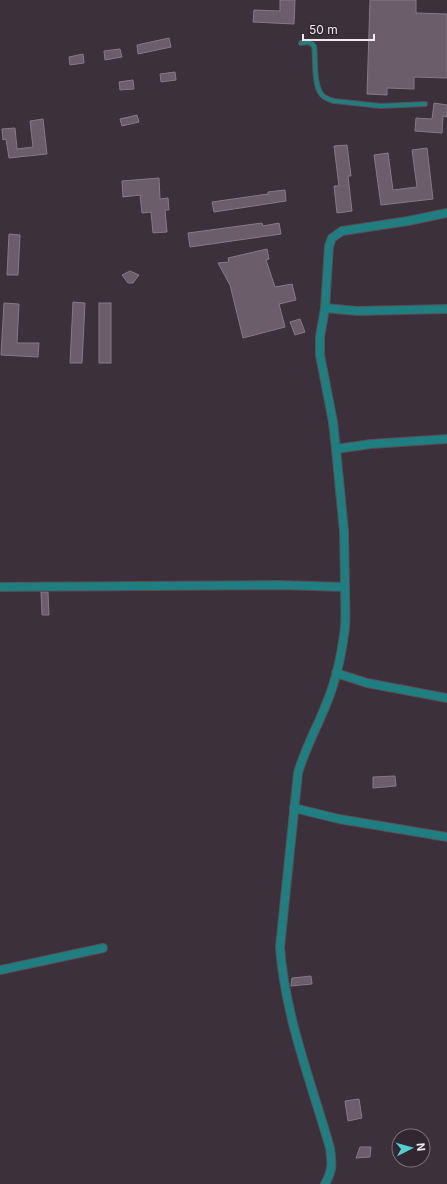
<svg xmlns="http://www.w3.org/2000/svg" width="447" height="1184" font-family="Inter,sans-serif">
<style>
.building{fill:#6b5d69;stroke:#887a85}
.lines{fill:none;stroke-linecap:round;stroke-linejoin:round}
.service-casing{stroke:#594e57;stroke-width:6}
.minor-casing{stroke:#594e57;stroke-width:10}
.service{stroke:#1f7e7f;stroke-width:4}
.minor{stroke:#1f7e7f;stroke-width:8}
</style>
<rect width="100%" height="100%" fill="#3c303a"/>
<g class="building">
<path d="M280 0H295L294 24 253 22 254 10 280 11Z"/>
<path d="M370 0H416V13L447 14V78L414 77V89L387 88V95L367 94Z"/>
<path d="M169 38 171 47 138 54 137 45Z"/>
<path d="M120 49 122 57 105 60 104 51Z"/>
<path d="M83 54 84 63 70 65 69 57Z"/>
<path d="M175 72 176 80 161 82 160 74Z"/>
<path d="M133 80 134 89 120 90 119 82Z"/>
<path d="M434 103 447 105V117L443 116 442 133 415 131 416 118 432 119Z"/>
<path d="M137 115 139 122 122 126 120 119Z"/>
<path d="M43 119 47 154 9 158 6 139 3 140 2 129 15 128 17 149 33 147 30 121Z"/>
<path d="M347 145 351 176H348L352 211 337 213 334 186H339L334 146Z"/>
<path d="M427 148 433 199 381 205 374 155 388 153 393 190 417 187 412 150Z"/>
<path d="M159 178 160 199 168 198 169 210H165L167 232 153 233 151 212 142 213 140 195 123 197 122 181Z"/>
<path d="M285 190 286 201 214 212 212 202 268 194V192Z"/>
<path d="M262 223 263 226 279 223 281 234 190 247 188 233Z"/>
<path d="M9 234 20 235 18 275H7Z"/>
<path d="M267 249 269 259 266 260 275 287 292 284 296 300 279 304 285 327 243 338 230 285 218 263 229 262 228 258Z"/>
<path d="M130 271 139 275 133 283H128L122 275Z"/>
<path d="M73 302 85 303 82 363H70Z"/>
<path d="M4 303 19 304 17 343H39L38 357 1 355Z"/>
<rect x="99" y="303" width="12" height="60"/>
<path d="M300 319 305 332 295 335 290 322Z"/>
<path d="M41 592H48L49 615H42Z"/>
<path d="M395 776 396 786 373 788V777Z"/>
<path d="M311 976 312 984 291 986 292 978Z"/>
<path d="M359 1099 362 1118 348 1121 345 1101Z"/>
<path d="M360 1147H371L370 1157 356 1158Z"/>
</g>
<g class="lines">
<g class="service-casing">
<path id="service" d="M301 43C306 42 310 41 314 46 316 59 313 85 322 95 325 98 330 100 334 101L381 106 425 104"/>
</g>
<g class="minor-casing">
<g id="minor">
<path d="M325 308 357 311 447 309"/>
<path d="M336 449 371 444 447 439"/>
<path d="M0 587 280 585 345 587 344 531 336 449 333 422 320 355V337L325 308 329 246 332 238 342 231 408 221 447 213"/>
<path d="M336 673 367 683 447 698"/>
<path d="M294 808 339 819 447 837"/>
<path d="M0 970 103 948"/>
<path d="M325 1184C333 1170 332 1163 330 1148 311 1082 285 1016 280 947L298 773C305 748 318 726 327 702 337 678 342 652 345 627 346 614 345 600 345 587"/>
</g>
</g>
<use href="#service" class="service"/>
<use href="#minor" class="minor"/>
</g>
<g transform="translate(411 1148) rotate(84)"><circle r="19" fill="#322630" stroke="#7e747c"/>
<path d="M0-3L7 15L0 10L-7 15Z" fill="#52cdcd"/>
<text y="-6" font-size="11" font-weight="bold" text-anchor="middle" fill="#f1e9ef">N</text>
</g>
<path d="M303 34v6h71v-6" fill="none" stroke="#f1e9ef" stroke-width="2"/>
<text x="309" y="34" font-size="12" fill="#f1e9ef" stroke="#322630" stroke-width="3" paint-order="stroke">50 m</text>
</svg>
